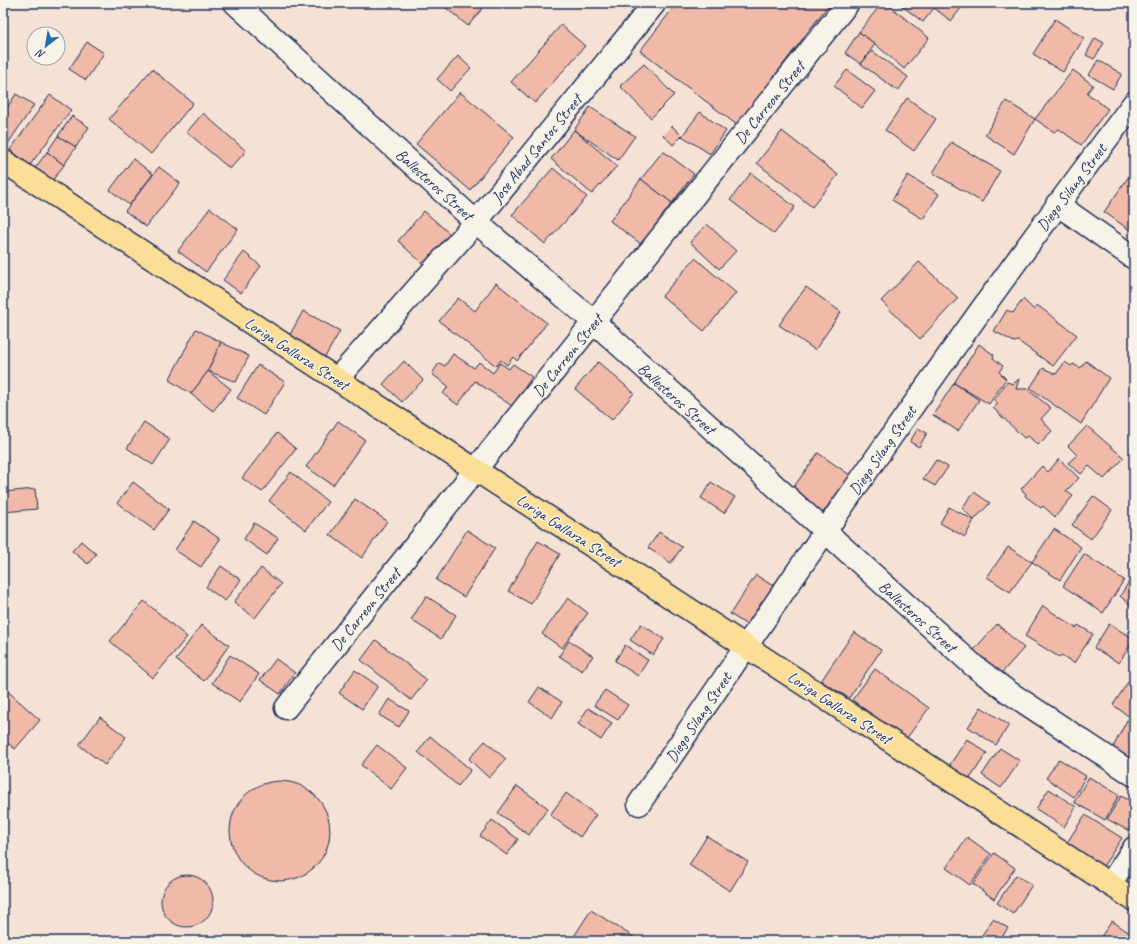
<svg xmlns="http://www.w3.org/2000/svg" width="1137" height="944" font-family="Caveat,sans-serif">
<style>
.building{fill:#f1b9a7;stroke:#1b2f5e}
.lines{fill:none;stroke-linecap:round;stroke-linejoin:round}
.minor-casing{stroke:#1b2f5e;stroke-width:25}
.tertiary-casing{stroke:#1b2f5e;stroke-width:25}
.primary-casing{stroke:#1b2f5e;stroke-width:25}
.minor{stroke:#f7f3e8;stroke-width:22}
.tertiary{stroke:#f7f3e8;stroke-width:22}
.primary{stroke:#fdde96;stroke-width:22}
.labels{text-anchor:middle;stroke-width:3;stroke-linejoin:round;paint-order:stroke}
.street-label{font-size:16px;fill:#1b2f5e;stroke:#f7f3e8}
</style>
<rect width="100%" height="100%" fill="#f5e2d4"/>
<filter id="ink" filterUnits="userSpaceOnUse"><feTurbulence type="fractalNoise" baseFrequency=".025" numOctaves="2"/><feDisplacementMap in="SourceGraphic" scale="8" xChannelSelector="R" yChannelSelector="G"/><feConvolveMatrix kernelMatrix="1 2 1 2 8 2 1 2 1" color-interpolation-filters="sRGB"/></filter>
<g filter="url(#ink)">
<g class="building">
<path d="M119 3H136L131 10Z"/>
<path d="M440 3H487L468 26Z"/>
<path d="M677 3H830L737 125 640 51Z"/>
<path d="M882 3H886L929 38 904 69 875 44 859 32Z"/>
<path d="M898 3H965L951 21 934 8 923 22Z"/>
<path d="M1055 19 1084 38 1063 72 1033 54Z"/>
<path d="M561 25 585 46 535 103 511 82Z"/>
<path d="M859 32 875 44 861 64 845 53Z"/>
<path d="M1095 38 1104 43 1094 59 1086 55Z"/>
<path d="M87 42 104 53 86 80 69 69Z"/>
<path d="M872 51 908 77 898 91 861 64Z"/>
<path d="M458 56 471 68 450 91 437 79Z"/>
<path d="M1098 60 1122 74 1113 89 1089 75Z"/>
<path d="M644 64 674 95 651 118 620 86Z"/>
<path d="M152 69 193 103 151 154 109 119Z"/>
<path d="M847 70 875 91 862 108 834 86Z"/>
<path d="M1073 70 1093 85 1087 93 1108 109 1081 145 1059 129 1054 132 1035 119Z"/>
<path d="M460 92 514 137 470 190 416 144Z"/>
<path d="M16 94 34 105 7 145 3 142V114Z"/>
<path d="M50 95 71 110 30 165 10 150Z"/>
<path d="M907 98 936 119 914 151 885 130Z"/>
<path d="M1006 101 1035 119 1014 154 985 135Z"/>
<path d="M590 107 635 136 618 160 574 130Z"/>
<path d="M700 112 726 131 710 154 682 136Z"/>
<path d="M203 113 246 151 230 169 187 132Z"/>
<path d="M72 116 89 127 76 147 58 136Z"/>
<path d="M672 126 682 136 673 145 663 135Z"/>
<path d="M574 130 617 166 592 194 551 159Z"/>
<path d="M782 131 838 175 812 207 757 163Z"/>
<path d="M58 136 76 147 64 165 47 152Z"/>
<path d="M951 142 1000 171 982 202 933 173Z"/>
<path d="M663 151 694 174 672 203 641 179Z"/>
<path d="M47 152 64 165 52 181 35 168Z"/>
<path d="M133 159 153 174 129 205 110 190Z"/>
<path d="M159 167 180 183 146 227 125 211Z"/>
<path d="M553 168 587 197 545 244 512 215Z"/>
<path d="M1134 169V233L1104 212Z"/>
<path d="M751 173 795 207 774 234 730 200Z"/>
<path d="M908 175 939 194 923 219 892 200Z"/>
<path d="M641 179 672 203 641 244 610 221Z"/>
<path d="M210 208 238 229 206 272 178 251Z"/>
<path d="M424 211 450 234 423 264 398 241Z"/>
<path d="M707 224 736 251 719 269 690 242Z"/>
<path d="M244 252 261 266 241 293 223 280Z"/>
<path d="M695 258 736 293 704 331 662 296Z"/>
<path d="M919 262 958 298 920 339 881 301Z"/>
<path d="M496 283 547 323 517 361 513 357 507 365 501 360 496 366 439 321 458 298 475 311Z"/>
<path d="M806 287 841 312 815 350 779 325Z"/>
<path d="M1023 299 1034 310 1037 305 1077 335 1053 366 1018 341 1014 342 994 331 1007 310 1013 313Z"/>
<path d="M303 311 340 331 325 357 288 338Z"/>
<path d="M196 329 221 342 208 371 191 394 169 380Z"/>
<path d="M221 342 249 356 236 382 208 371Z"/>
<path d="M979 344 994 355 993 358 1003 366 999 372 1006 379 989 404 954 383Z"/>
<path d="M453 354 474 368 479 362 493 373 500 363 509 369 513 364 532 377 512 406 475 381 458 405 443 394 448 386 432 374 439 363 445 366Z"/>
<path d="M404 361 423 380 402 402 383 384Z"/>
<path d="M1086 361 1109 378 1081 424 1030 388 1043 368 1056 374 1065 362 1071 366 1073 364 1080 368Z"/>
<path d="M598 362 634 393 612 420 575 389Z"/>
<path d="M258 365 285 382 264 415 237 398Z"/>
<path d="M208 371 231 389 213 411 191 394Z"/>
<path d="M1019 379 1016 389H1027L1051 408 1041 419 1052 431 1038 445 1028 436 1024 438 993 408 998 404 994 400 1007 382 1013 384Z"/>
<path d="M954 383 979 400 958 431 933 415Z"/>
<path d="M338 421 365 440 333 485 306 467Z"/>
<path d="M144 422 170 439 153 465 127 448Z"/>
<path d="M1087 426 1124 458 1104 479 1089 466 1081 474 1068 463 1077 455 1068 446Z"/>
<path d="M918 428 927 433 919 447 910 442Z"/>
<path d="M277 433 296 449 262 492 242 478Z"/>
<path d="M818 453 850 475 819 518 788 495Z"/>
<path d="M1059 459 1079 478 1066 491 1073 496 1055 517 1043 506 1041 508 1025 496 1026 494 1021 489 1042 466 1048 472Z"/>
<path d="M936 460 948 467 935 486 923 479Z"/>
<path d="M291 472 328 502 306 530 269 501Z"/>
<path d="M133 482 169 509 154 530 117 503Z"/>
<path d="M711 482 735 497 724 513 701 498Z"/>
<path d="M35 489 37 509 3 512V492Z"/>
<path d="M974 492 990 503 974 520 962 508Z"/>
<path d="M1093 496 1112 510 1091 539 1072 525Z"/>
<path d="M355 499 387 521 362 558 330 535Z"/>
<path d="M949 507 974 520 965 537 940 523Z"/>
<path d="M194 521 220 539 201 567 175 550Z"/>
<path d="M254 523 278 538 267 555 244 539Z"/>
<path d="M1054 529 1081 547 1060 580 1032 562Z"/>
<path d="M467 530 495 548 464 597 436 580Z"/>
<path d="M659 532 682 547 671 563 648 548Z"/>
<path d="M81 541 96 554 88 564 72 551Z"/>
<path d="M538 541 560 554 531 604 508 591Z"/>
<path d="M1008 547 1032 562 1010 592 987 577Z"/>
<path d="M1084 554 1124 580 1103 613 1063 586Z"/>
<path d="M221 566 241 580 225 601 206 587Z"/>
<path d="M261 568 281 584 255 618 234 602Z"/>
<path d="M1134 574V608L1120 596Z"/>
<path d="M756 575 773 586 747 625 730 614Z"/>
<path d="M426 596 456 615 441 639 411 620Z"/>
<path d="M568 598 588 613 562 648 542 634Z"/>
<path d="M144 601 187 637 153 678 110 641Z"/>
<path d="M1043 606 1076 628 1078 625 1093 634 1074 663 1061 655 1059 657 1025 636Z"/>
<path d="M641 624 664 639 653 655 630 640Z"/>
<path d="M997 624 1024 648 998 677 971 653Z"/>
<path d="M1109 624 1134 639 1119 663 1094 648Z"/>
<path d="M201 625 229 645 204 681 176 660Z"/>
<path d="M854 632 881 650 849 698 821 681Z"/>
<path d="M376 640 427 680 411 700 361 660Z"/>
<path d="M569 641 593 656 582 671 559 656Z"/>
<path d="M625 645 648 660 638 676 615 661Z"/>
<path d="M230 655 259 674 240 702 212 683Z"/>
<path d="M276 659 295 673 280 694 260 680Z"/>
<path d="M875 669 929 708 906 739 852 700Z"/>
<path d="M355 670 378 686 362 709 339 693Z"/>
<path d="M1132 676 1134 678V720L1113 705Z"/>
<path d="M3 687 40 720 15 749 3 739Z"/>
<path d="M539 687 562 702 552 718 529 702Z"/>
<path d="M605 690 628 705 618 720 594 705Z"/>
<path d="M389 699 409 711 399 727 379 715Z"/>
<path d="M981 707 1009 725 996 745 968 727Z"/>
<path d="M588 708 612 723 601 740 578 724Z"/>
<path d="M100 717 126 737 105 765 79 745Z"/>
<path d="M1127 720 1134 724V769L1109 755Z"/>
<path d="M430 736 471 770 458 786 418 752Z"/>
<path d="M967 739 987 753 969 780 949 766Z"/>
<path d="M485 741 506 759 489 778 469 759Z"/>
<path d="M377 745 407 768 391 789 361 765Z"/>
<path d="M1000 748 1020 761 1001 788 982 775Z"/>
<path d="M1059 759 1086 776 1074 797 1046 778Z"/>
<path d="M1089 777 1119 795 1105 820 1074 802Z"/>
<circle cx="280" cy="831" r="50"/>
<path d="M517 786 548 808 529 835 498 813Z"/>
<path d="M1049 789 1076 807 1064 827 1036 809Z"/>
<path d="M566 793 596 815 580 837 550 815Z"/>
<path d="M1121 796 1134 803V822L1129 831 1107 819Z"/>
<path d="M1085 815 1122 838 1102 868 1066 844Z"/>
<path d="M492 820 518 839 507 855 480 836Z"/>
<path d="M707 836 748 862 730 891 689 865Z"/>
<path d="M967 837 991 854 970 885 946 868Z"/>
<path d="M994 853 1015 868 994 899 973 884Z"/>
<path d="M1016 875 1032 885 1013 914 997 903Z"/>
<circle cx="187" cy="901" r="26"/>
<path d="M591 910 635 938 633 941H571Z"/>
<path d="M993 919 1008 928 999 941H985L980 938Z"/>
<path d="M1112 921 1134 936V941H1098Z"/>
</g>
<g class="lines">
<g class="minor-casing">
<g id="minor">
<path d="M235 3 476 222 594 322 974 666 1007 691 1134 775"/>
<path d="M1057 204 1134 258"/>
<path d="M337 379 476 222 654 4"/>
<path d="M286 708 476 469"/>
<path d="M639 804C799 567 961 331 1134 103"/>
<path d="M1110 884 1134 848"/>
</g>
</g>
<g class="tertiary-casing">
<path id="tertiary" d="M476 469 848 3"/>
</g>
<g class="primary-casing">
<path id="primary" d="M3 161 1134 900"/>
</g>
<use href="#minor" class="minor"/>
<use href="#tertiary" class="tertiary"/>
<use href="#primary" class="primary"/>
</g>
</g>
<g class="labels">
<g class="street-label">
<text transform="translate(769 102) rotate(-51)" y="6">De Carreon Street</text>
<text transform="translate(536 148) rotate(-51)" y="6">Jose Abad Santos Street</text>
<text transform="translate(435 184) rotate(42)" y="6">Ballesteros Street</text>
<text transform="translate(1071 187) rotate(-53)" y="6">Diego Silang Street</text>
<text transform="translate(297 353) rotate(33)" y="6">Loriga Gallarza Street</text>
<text transform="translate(567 355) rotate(-51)" y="6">De Carreon Street</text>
<text transform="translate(677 398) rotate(42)" y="6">Ballesteros Street</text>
<text transform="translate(882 450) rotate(-55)" y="6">Diego Silang Street</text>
<text transform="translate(569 530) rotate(33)" y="6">Loriga Gallarza Street</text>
<text transform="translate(365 609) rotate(-51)" y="6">De Carreon Street</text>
<text transform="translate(918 616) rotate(42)" y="6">Ballesteros Street</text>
<text transform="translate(840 707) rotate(33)" y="6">Loriga Gallarza Street</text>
<text transform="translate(698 717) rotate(-56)" y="6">Diego Silang Street</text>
</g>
</g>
<rect width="1137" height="944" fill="none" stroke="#f7f3e8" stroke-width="16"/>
<rect x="8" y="8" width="1121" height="928" fill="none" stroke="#1b2f5e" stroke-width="1.5" filter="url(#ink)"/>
<g transform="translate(46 46) rotate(211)"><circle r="19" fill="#f7f3e8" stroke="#9fa5b1"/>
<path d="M0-3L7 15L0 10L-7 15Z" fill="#1f6fb2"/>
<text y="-6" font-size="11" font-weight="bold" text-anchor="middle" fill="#1b2f5e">N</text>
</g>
</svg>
